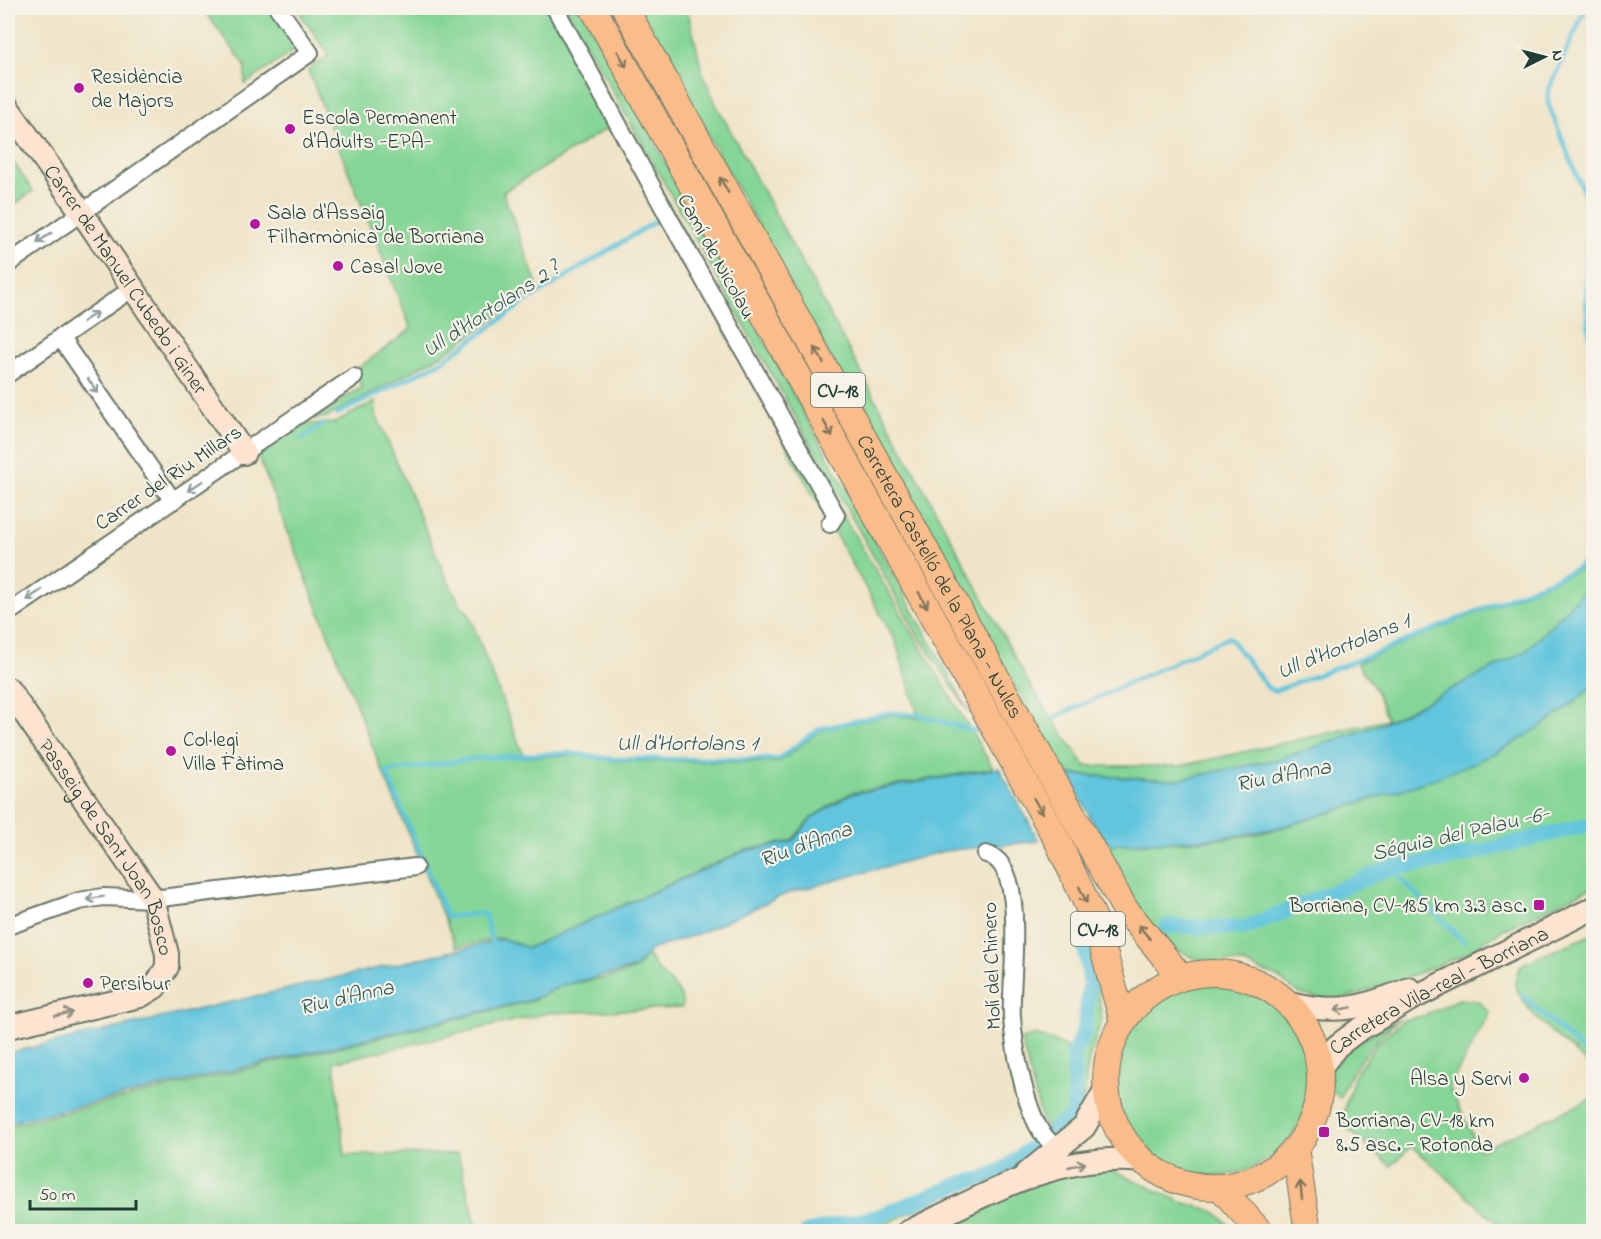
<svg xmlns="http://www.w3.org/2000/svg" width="1601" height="1239" font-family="'Indie Flower',sans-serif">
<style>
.green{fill:#85d696;stroke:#528a65;stroke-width:1.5}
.water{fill:#60c5dd;stroke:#408188;stroke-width:1.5}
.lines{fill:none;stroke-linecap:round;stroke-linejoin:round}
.stream{stroke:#60c5dd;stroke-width:4.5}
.canal{stroke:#60c5dd;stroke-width:15}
.street-casing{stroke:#687767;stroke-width:20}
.secondary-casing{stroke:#687767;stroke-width:26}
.primary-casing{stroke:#687767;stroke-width:28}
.street{stroke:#fff;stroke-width:16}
.secondary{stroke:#fde4d0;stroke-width:22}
.primary{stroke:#f9bc8a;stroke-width:26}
.oneway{stroke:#81765b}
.oneway2{stroke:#8f9e9a}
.oneway3{stroke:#8e9082}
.poi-dot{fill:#b5179e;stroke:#f7f3e8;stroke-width:2}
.labels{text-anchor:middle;stroke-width:4.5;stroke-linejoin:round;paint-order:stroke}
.shield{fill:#f7f3e8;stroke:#60746a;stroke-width:1.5}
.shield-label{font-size:20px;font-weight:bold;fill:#1f3d34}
.poi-label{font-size:21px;fill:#1f3d34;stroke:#f7f3e8;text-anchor:start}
.street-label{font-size:21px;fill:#1f3d34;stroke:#f7f3e8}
.water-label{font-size:22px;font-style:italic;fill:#2c5856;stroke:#f7f3e8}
</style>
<rect width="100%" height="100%" fill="#f7f3e8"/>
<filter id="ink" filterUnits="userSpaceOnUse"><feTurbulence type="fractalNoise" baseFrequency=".0167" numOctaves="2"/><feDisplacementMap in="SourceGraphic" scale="12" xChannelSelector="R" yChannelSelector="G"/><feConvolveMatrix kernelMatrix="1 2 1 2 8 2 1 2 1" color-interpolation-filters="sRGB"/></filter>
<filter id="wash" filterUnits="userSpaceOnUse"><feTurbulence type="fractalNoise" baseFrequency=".008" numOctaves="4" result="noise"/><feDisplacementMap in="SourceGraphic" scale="24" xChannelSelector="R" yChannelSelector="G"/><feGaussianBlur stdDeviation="1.35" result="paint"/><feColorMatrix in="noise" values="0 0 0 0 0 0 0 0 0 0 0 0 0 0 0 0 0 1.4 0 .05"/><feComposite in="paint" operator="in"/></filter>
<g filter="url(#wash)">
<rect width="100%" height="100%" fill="#efe4c7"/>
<g class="green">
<path d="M202 8H271L296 45 292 52 245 84V65Z"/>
<path d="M296 8H559L841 512 993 768 850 793 812 817 791 841 745 850 528 948 502 938 456 947 381 768 258 456 305 424 334 423 376 401 375 412 444 573 460 604 468 612 524 757 585 755 611 761 779 762 820 731 836 726 894 715 919 718 895 640 803 477 614 124 503 192 538 287 442 355 327 417 313 419 362 387 353 372 411 329 308 70 329 55Z"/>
<path d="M566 8H580L971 715 916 632Z"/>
<path d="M638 8H687L703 74 717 106 1031 687 1085 766H1180L1387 720 1376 690 1357 663 1579 570 1593 550V582L1525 652 1382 724 1279 759 1175 780 1067 774 975 619Z"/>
<path d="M8 154 33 191 8 209Z"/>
<path d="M1593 686V887L1500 931 1464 955 1401 980 1334 1002 1300 994 1277 977 1241 963 1196 959 1174 948 1138 910 1103 845C1157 842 1217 844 1270 831 1299 823 1328 813 1356 804 1448 776 1521 751 1593 686Z"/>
<path d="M1081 929 1094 964 1102 1019 1089 1059 1085 1092 1078 1116 1054 1138 1042 1121 1021 1039 1037 1035 1074 1050C1093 1012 1090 970 1081 929Z"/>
<path d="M1593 934V1068C1573 1050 1519 1010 1516 984 1514 975 1519 969 1524 963Z"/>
<path d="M647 954C651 958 652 963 655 967 665 979 685 990 682 1008L548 1013 334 1062 345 1155 458 1154 478 1231H8V1126L531 1001 563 985 605 978 636 969Z"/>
<circle cx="1213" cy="1079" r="97"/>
<path d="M1459 999 1478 1001 1490 1013 1449 1087 1480 1150 1593 1098V1231H1506L1412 1146 1391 1166 1340 1123 1355 1074 1376 1044 1403 1020 1426 1015Z"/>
<path d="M1400 1018C1372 1042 1354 1063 1340 1098L1328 1086 1330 1071 1337 1053Z"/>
<path d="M1110 1169 1181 1202 1214 1211 1235 1231 970 1232 967 1228 960 1231 924 1232 1043 1178Z"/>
<path d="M985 1179 870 1231H810L879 1216 964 1182Z"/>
</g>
<g class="water">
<path d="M1593 582V686C1519 753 1448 776 1355 804 1327 813 1300 823 1272 829 1217 842 1159 841 1104 845L1069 775 1175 780 1279 759 1382 724 1525 652Z"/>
<path d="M999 768 1039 841 944 851 788 893 700 933 651 950 635 968 563 985 531 1000 8 1123V1053L492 942 493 940H506L528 948 745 851 792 842 813 817 851 794Z"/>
</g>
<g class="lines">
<g class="stream">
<path d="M1586 8 1548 91V103L1587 201 1586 303 1594 374"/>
<path d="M337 414 441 362 525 302 656 221"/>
<path d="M302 439 322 425"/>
<path d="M1053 718 1229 637 1268 688 1274 691 1379 652 1563 575 1578 568 1594 548"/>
<path d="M1390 868 1464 942"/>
<path d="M490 946 492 942 484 913 447 917 386 772 479 758 568 753 611 759H778L819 729 891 713 919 715 975 731"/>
<path d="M1522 995 1594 1061"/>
</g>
<g class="canal">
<path d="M1167 926 1245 928 1390 868 1442 861 1594 823"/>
<path d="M1052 1130 1074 1115V1051L1084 1032 1090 982 1082 932"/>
<path d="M807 1232 879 1216 964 1182 985 1178 1007 1167 1039 1141"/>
</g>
</g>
</g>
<g filter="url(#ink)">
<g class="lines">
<g class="street-casing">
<g id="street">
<path d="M555 8 669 218 836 515 830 524"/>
<path d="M8 264 310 53 278 8"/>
<path d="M60 337 173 501"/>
<path d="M8 374 133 288"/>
<path d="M8 613 354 377"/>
<path d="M986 854C1030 864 1009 983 1012 1017 1014 1048 1024 1101 1039 1128 1043 1136 1051 1143 1057 1149"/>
<path d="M8 926 79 901 103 897 153 899 415 867"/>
</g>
</g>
<g class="secondary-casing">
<g id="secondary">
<path id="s1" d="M8 108 91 226 244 453"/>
<path id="s2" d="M8 689 153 899 167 954V967L155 987 140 996 8 1027"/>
<path d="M1289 1003C1338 1015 1363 1008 1409 989"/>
<path id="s3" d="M1320 1068 1337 1046 1357 1031 1409 1000 1594 908"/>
<path d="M1026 1174 1084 1127 1107 1087"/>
<path d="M908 1232C981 1197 1059 1151 1142 1161"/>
</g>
</g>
<g class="primary-casing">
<g id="primary">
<path d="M593 8 1058 842 1096 923 1123 1022"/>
<path id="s4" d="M625 8 1125 909 1181 977"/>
<circle cx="1213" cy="1080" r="107"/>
<path d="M1295 1148 1308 1232"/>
<path d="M1220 1187 1260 1232"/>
</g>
</g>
<use href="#street" class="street"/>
<use href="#secondary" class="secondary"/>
<use href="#primary" class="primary"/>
</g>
<defs><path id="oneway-shaft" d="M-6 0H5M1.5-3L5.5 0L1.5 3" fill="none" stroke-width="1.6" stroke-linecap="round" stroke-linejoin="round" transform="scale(1.5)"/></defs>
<g class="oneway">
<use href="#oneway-shaft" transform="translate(622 59) rotate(61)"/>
<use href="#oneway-shaft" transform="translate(724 185) rotate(-119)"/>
<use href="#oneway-shaft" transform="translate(819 355) rotate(-119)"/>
<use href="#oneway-shaft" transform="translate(828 429) rotate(61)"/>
<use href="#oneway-shaft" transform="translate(923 600) rotate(61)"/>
<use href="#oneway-shaft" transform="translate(1038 806) rotate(60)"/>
<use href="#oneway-shaft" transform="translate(1083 895) rotate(65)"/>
<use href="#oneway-shaft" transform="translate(1144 932) rotate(-130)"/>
<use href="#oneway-shaft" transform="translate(1301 1190) rotate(-96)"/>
</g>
<g class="oneway2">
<use href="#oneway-shaft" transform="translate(44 238) rotate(145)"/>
<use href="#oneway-shaft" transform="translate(90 317) rotate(-34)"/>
<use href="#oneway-shaft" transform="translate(93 386) rotate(55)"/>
<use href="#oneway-shaft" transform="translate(195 486) rotate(146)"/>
<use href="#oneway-shaft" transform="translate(34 595) rotate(146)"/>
<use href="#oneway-shaft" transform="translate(95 898) rotate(171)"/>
</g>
<g class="oneway3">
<use href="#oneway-shaft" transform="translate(1343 1009) rotate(170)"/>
<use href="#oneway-shaft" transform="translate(64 1014) rotate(-13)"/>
<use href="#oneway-shaft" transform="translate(1077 1165) rotate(-13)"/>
</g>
</g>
<g class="poi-dot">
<circle cx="79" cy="88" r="6"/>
<circle cx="290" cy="129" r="6"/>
<circle cx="255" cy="224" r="6"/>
<circle cx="338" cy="266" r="6"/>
<circle cx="171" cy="751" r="6"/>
<rect x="1533" y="899" width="12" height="12" rx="3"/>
<circle cx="88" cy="983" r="6"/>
<circle cx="1524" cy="1078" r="6"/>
<rect x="1318" y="1126" width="12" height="12" rx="3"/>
</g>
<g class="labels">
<g class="shield">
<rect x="811" y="373" width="54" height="34" rx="4.5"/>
<rect x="1071" y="912" width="54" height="34" rx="4.5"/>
</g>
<g class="shield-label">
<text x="838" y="397">CV-18</text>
<text x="1098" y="936">CV-18</text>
</g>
<g class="poi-label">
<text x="91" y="83">Residència<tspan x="91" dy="24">de Majors</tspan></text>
<text x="302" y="124">Escola Permanent<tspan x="302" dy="24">d'Adults -EPA-</tspan></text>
<text x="267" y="219">Sala d'Assaig<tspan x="267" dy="24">Filharmònica de Borriana</tspan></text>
<text x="350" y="273">Casal Jove</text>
<text x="183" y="746">Col·legi<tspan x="183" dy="24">Villa Fàtima</tspan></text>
<text x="1527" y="912" text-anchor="end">Borriana, CV-185 km 3.3 asc.</text>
<text x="100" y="990">Persibur</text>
<text x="1512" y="1085" text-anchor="end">Alsa y Servi</text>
<text x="1336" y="1127">Borriana, CV-18 km<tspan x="1336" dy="24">8.5 asc. - Rotonda</tspan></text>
</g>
<g class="street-label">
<text transform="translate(717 256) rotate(61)" y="7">Camí de Nicolau</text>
<text dy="7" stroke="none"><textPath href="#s1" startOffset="208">Carrer de Manuel Cubedo i Giner</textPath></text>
<text transform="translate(168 477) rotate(-34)" y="7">Carrer del Riu Millars</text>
<text dy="7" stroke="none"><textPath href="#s4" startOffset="650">Carretera Castelló de la Plana - Nules</textPath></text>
<text dy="7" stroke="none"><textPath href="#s2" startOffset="188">Passeig de Sant Joan Bosco</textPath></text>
<text transform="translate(991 966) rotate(-92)" y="7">Molí del Chinero</text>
<text dy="7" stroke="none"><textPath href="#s3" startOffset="144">Carretera Vila-real - Borriana</textPath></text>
</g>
<g class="water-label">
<text transform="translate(490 308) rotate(-33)" y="8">Ull d'Hortolans 2 ?</text>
<text transform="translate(1343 645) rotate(-22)" y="8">Ull d'Hortolans 1</text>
<text x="687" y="750">Ull d'Hortolans 1</text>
<text transform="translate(1283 774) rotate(-11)" y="8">Riu d'Anna</text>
<text transform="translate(1460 832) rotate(-13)" y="8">Séquia del Palau -6-</text>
<text transform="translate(805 843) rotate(-20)" y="8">Riu d'Anna</text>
<text transform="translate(346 996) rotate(-13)" y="8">Riu d'Anna</text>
</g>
</g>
<rect width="1601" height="1239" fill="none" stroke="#f7f3e8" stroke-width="30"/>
<g transform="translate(1544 57) rotate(84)" stroke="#f7f3e8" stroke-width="4.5" paint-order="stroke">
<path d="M0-4.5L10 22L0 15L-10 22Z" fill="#1f3d34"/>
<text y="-9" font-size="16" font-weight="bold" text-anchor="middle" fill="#1f3d34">N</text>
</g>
<path d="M30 1200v9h106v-9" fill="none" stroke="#1f3d34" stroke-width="3"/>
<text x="39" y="1200" font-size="18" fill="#1f3d34" stroke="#f7f3e8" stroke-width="4.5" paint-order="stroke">50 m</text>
</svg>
